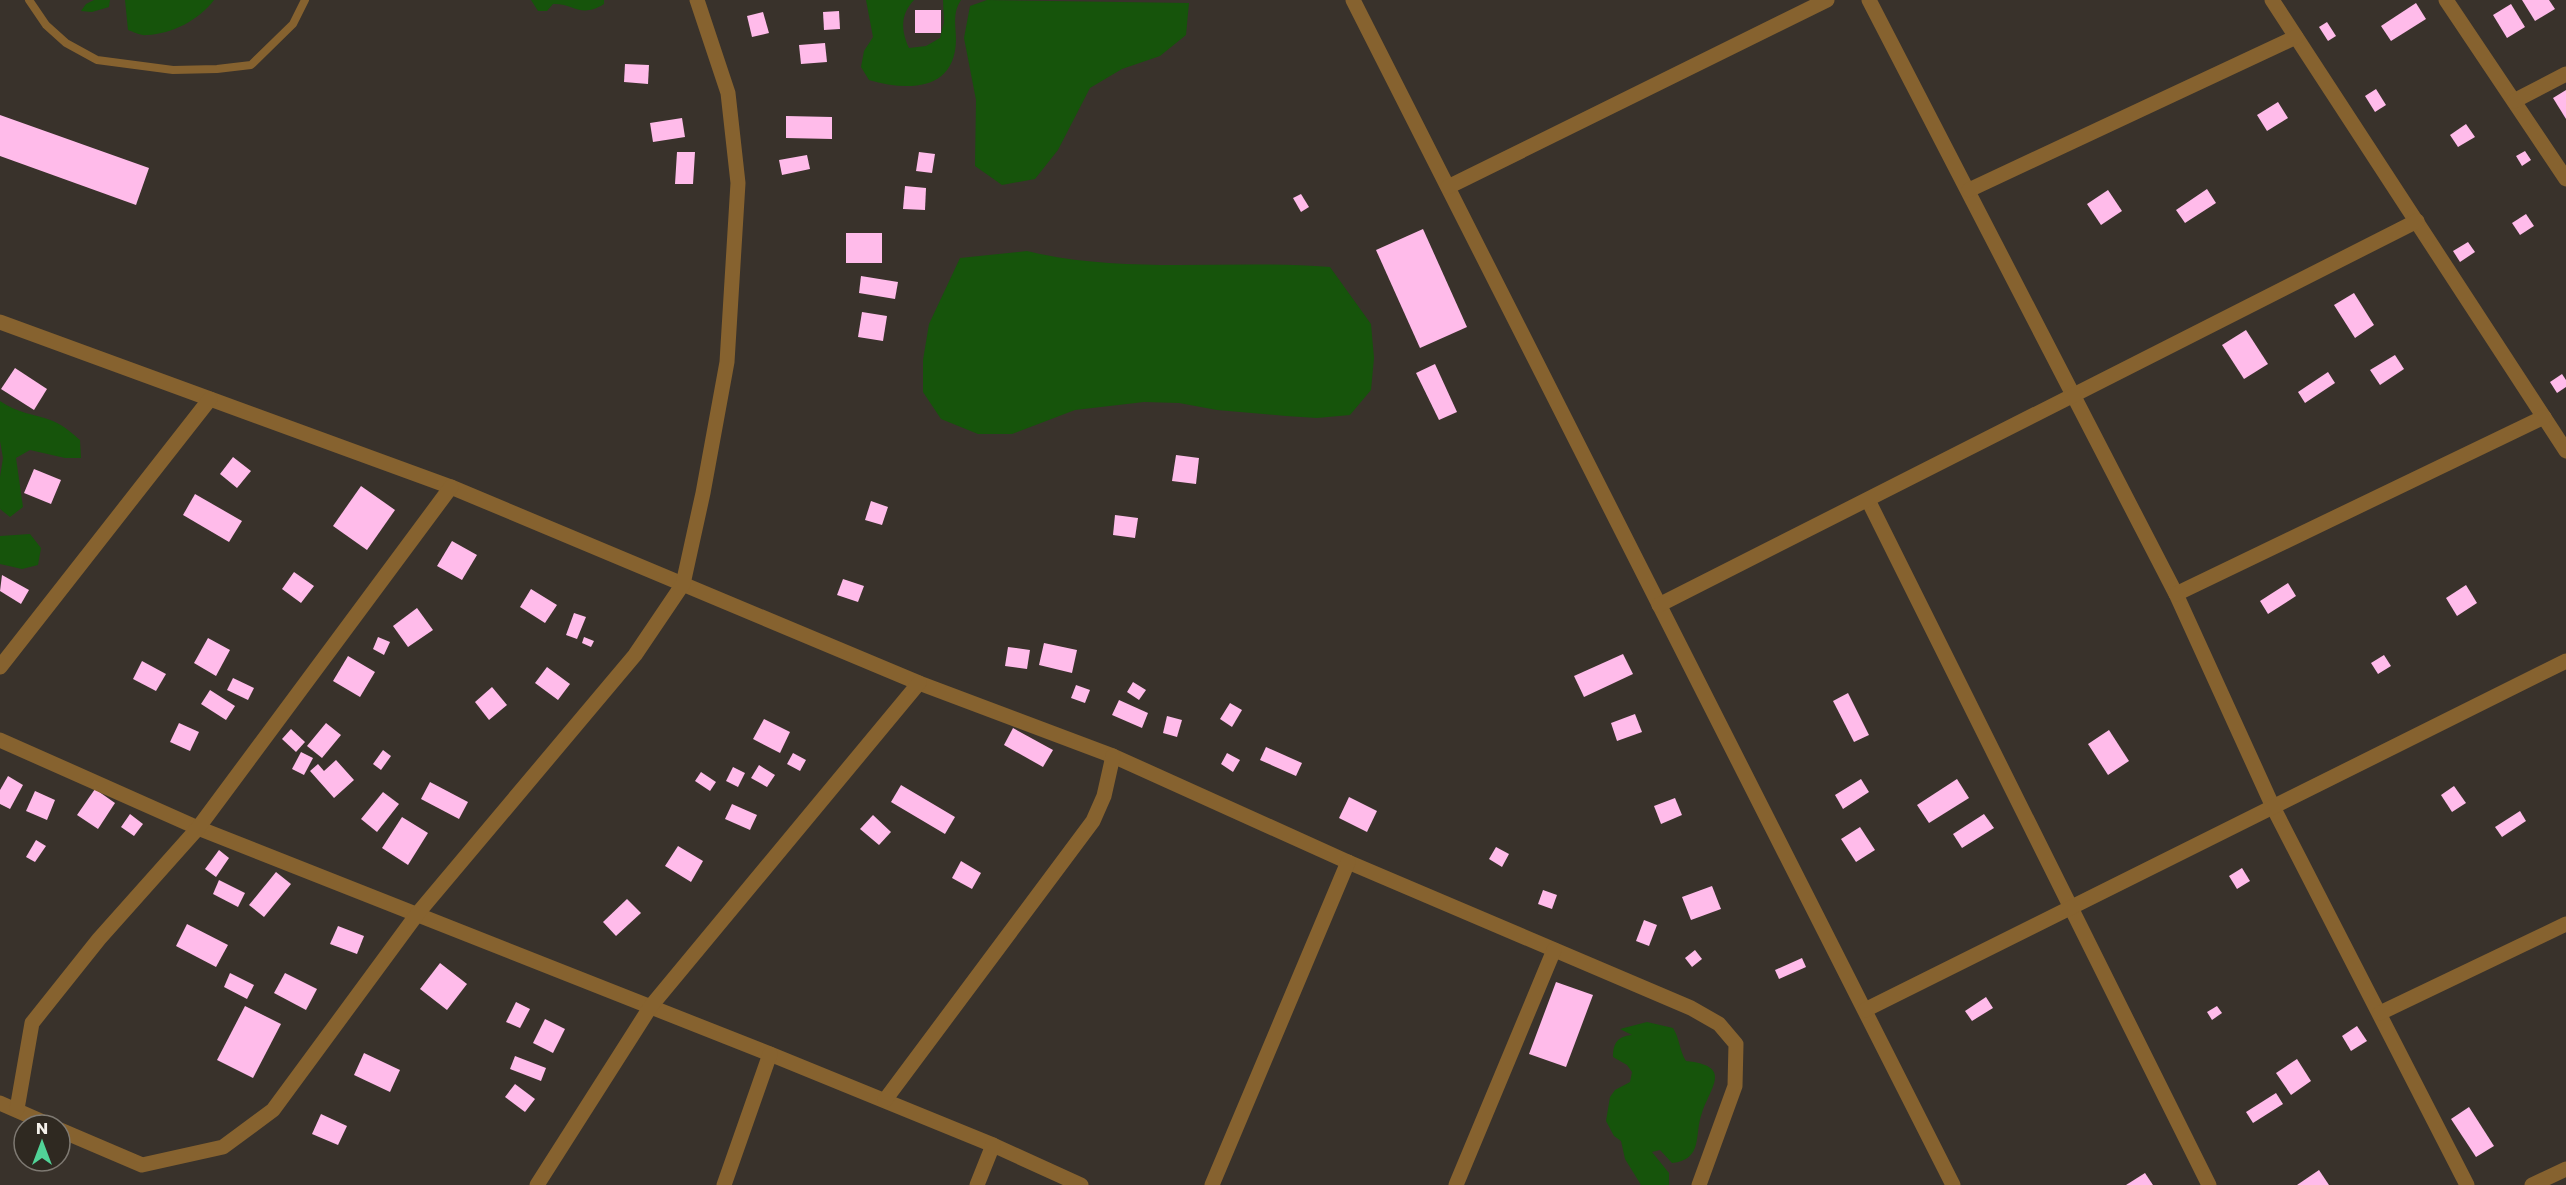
<svg xmlns="http://www.w3.org/2000/svg" width="2566" height="1185" font-family="Poppins,sans-serif">
<style>
.green{fill:#16540b}
.building{fill:#ffbbea}
.lines{fill:none;stroke-linecap:round;stroke-linejoin:round}
.lane{stroke:#86622f;stroke-width:8}
.street{stroke:#86622f;stroke-width:15}
</style>
<rect width="100%" height="100%" fill="#39322b"/>
<g class="green">
<path d="M94 0H110L109 7 92 12 81 11 86 4Z"/>
<path d="M125 0H214C199 20 172 34 147 35 141 36 134 32 128 30Z"/>
<path d="M531 0H604V4C580 19 574 3 553 4L547 11H538Z"/>
<path d="M866 0H914C900 15 901 30 909 48L926 46 940 38 944 22 943 0H961C952 13 956 26 956 40 955 92 907 91 869 80L861 67 864 51 873 37Z"/>
<path d="M987 0 1189 3 1186 35 1160 56 1122 69 1090 88 1058 150 1035 179 1002 185 975 166 976 100 964 38 970 6Z"/>
<path d="M1027 251C1126 275 1229 259 1330 267L1371 324 1374 358 1371 390 1350 415 1317 418 1286 416 1217 410 1179 403 1144 402 1075 410 1012 434H978L941 419 923 392V360L929 324 960 258Z"/>
<path d="M0 401C17 413 34 414 53 421 64 426 72 433 80 440L81 458H65L30 450 16 458 23 507 10 517 0 509V477L3 458 0 441Z"/>
<path d="M30 534 41 548 38 565 22 569 0 564V536Z"/>
<path d="M1647 1022 1673 1028C1680 1039 1679 1050 1686 1061 1733 1066 1711 1086 1702 1113 1694 1133 1704 1160 1672 1163L1660 1150 1652 1152 1669 1173V1185H1641L1625 1159 1621 1141 1614 1136 1606 1121 1610 1097 1615 1090 1630 1082 1632 1072 1627 1065 1613 1057C1613 1043 1618 1036 1632 1035L1620 1029Z"/>
</g>
<g class="building">
<path d="M2522 0H2549L2555 9 2535 21Z"/>
<path d="M2416 3 2426 19 2391 41 2381 26Z"/>
<path d="M2511 4 2525 27 2507 38 2493 15Z"/>
<rect x="915" y="10" width="26" height="23"/>
<path d="M839 11 840 29 824 30 823 12Z"/>
<path d="M763 12 769 33 752 37 747 16Z"/>
<path d="M2327 22 2336 36 2328 41 2319 27Z"/>
<path d="M825 43 827 62 801 64 799 45Z"/>
<path d="M625 64 649 65 648 84 624 82Z"/>
<path d="M2376 89 2386 105 2375 112 2365 96Z"/>
<path d="M2566 90V119L2553 98Z"/>
<path d="M2278 102 2288 118 2267 131 2257 115Z"/>
<path d="M0 115 149 168 136 205 0 156Z"/>
<path d="M786 116 832 117V139L786 138Z"/>
<path d="M682 118 685 137 653 142 650 123Z"/>
<path d="M2466 124 2475 137 2458 147 2450 135Z"/>
<path d="M2525 151 2531 160 2522 166 2516 156Z"/>
<path d="M677 152H695L693 184H675Z"/>
<path d="M919 152 935 154 932 173 916 171Z"/>
<path d="M807 155 810 169 782 175 779 160Z"/>
<path d="M905 186 926 188 925 210 903 209Z"/>
<path d="M2207 189 2216 203 2185 223 2176 210Z"/>
<path d="M2108 190 2122 211 2101 225 2087 204Z"/>
<path d="M1301 194 1309 207 1301 212 1293 198Z"/>
<path d="M2526 214 2534 226 2520 235 2512 223Z"/>
<path d="M1423 229 1467 327 1420 348 1376 250Z"/>
<rect x="846" y="233" width="36" height="30"/>
<path d="M2468 242 2475 252 2460 262 2453 251Z"/>
<path d="M861 276 898 282 895 299 859 293Z"/>
<path d="M2354 293 2374 325 2355 338 2334 305Z"/>
<path d="M862 312 887 316 883 341 858 337Z"/>
<path d="M2246 330 2268 364 2244 379 2222 345Z"/>
<path d="M2395 355 2404 369 2380 385 2370 370Z"/>
<path d="M1435 364 1457 412 1439 420 1416 373Z"/>
<path d="M15 368 47 389 34 410 1 389Z"/>
<path d="M2328 372 2335 383 2305 403 2298 392Z"/>
<path d="M2562 374 2566 380V387L2557 393 2550 382Z"/>
<path d="M1176 455 1199 458 1196 484 1172 481Z"/>
<path d="M233 457 251 471 237 488 220 474Z"/>
<path d="M34 469 61 480 51 504 24 493Z"/>
<path d="M361 486 395 510 367 550 333 526Z"/>
<path d="M195 494 242 521 229 542 183 515Z"/>
<path d="M871 501 888 507 882 525 865 520Z"/>
<path d="M1115 515 1138 518 1135 538 1113 535Z"/>
<path d="M452 541 477 555 462 580 437 566Z"/>
<path d="M294 572 314 586 301 603 282 589Z"/>
<path d="M2 575 29 590 21 604 0 591Z"/>
<path d="M843 579 864 586 858 602 837 595Z"/>
<path d="M2288 583 2296 596 2268 614 2260 601Z"/>
<path d="M2466 585 2477 603 2457 616 2446 598Z"/>
<path d="M531 589 557 605 545 623 520 607Z"/>
<path d="M417 608 433 630 408 647 393 626Z"/>
<path d="M574 613 586 617 577 639 566 635Z"/>
<path d="M378 637 390 642 384 655 373 649Z"/>
<path d="M584 637 594 641 591 647 582 643Z"/>
<path d="M208 638 230 650 216 676 194 663Z"/>
<path d="M1044 643 1077 650 1072 673 1039 665Z"/>
<path d="M1008 647 1030 650 1027 669 1005 666Z"/>
<path d="M1623 654 1633 674 1584 697 1574 676Z"/>
<path d="M2384 655 2391 666 2378 674 2371 663Z"/>
<path d="M348 656 375 672 360 697 333 681Z"/>
<path d="M142 661 166 674 156 691 133 679Z"/>
<path d="M547 667 570 684 558 700 535 683Z"/>
<path d="M233 678 254 688 248 700 227 690Z"/>
<path d="M1133 682 1146 690 1139 700 1127 692Z"/>
<path d="M1076 685 1090 690 1085 703 1071 698Z"/>
<path d="M492 687 507 705 489 720 475 702Z"/>
<path d="M210 690 235 706 226 720 201 704Z"/>
<path d="M1848 693 1869 735 1854 742 1833 701Z"/>
<path d="M1119 700 1148 713 1142 728 1112 715Z"/>
<path d="M1230 703 1242 710 1232 727 1220 719Z"/>
<path d="M1635 714 1642 732 1617 741 1611 723Z"/>
<path d="M1167 716 1182 720 1177 737 1163 733Z"/>
<path d="M764 719 790 732 780 753 753 739Z"/>
<path d="M179 723 199 732 190 751 170 742Z"/>
<path d="M326 723 341 735 322 758 307 746Z"/>
<path d="M1013 728 1053 750 1043 767 1004 745Z"/>
<path d="M291 729 305 742 296 752 282 739Z"/>
<path d="M2109 730 2129 761 2108 775 2088 744Z"/>
<path d="M1266 747 1302 763 1296 776 1260 760Z"/>
<path d="M383 750 391 756 381 770 373 764Z"/>
<path d="M301 752 313 758 304 775 292 769Z"/>
<path d="M793 753 806 760 800 771 787 764Z"/>
<path d="M1227 753 1240 760 1233 772 1221 764Z"/>
<path d="M336 760 354 780 334 798 310 771 318 764 324 771Z"/>
<path d="M759 765 775 775 767 787 751 778Z"/>
<path d="M733 767 745 773 738 787 726 781Z"/>
<path d="M701 772 716 782 710 791 695 781Z"/>
<path d="M8 776 23 785 10 809 0 804V790Z"/>
<path d="M1861 779 1869 792 1843 809 1835 795Z"/>
<path d="M1957 779 1969 798 1929 823 1917 805Z"/>
<path d="M430 782 468 802 459 819 421 799Z"/>
<path d="M901 785 955 817 945 834 891 802Z"/>
<path d="M2454 786 2466 803 2452 812 2441 795Z"/>
<path d="M95 789 115 803 98 829 77 815Z"/>
<path d="M35 791 55 800 47 820 26 811Z"/>
<path d="M383 792 399 804 377 832 361 819Z"/>
<path d="M1349 797 1377 811 1367 832 1339 818Z"/>
<path d="M1675 798 1682 815 1661 824 1654 806Z"/>
<path d="M732 804 757 815 750 830 725 819Z"/>
<path d="M2520 811 2526 821 2502 837 2495 827Z"/>
<path d="M130 814 143 824 134 836 121 827Z"/>
<path d="M1984 814 1994 828 1962 848 1953 834Z"/>
<path d="M873 815 891 832 879 845 860 829Z"/>
<path d="M402 817 428 833 408 865 382 848Z"/>
<path d="M1860 827 1875 850 1856 862 1841 839Z"/>
<path d="M36 840 46 846 35 862 26 857Z"/>
<path d="M678 846 703 861 691 882 665 866Z"/>
<path d="M1496 847 1509 854 1502 867 1489 859Z"/>
<path d="M219 850 229 858 216 877 205 869Z"/>
<path d="M961 861 981 873 972 889 952 878Z"/>
<path d="M2242 868 2250 881 2237 889 2229 876Z"/>
<path d="M276 872 291 884 264 917 249 905Z"/>
<path d="M219 880 245 893 238 907 213 894Z"/>
<path d="M1712 886 1721 909 1691 920 1682 897Z"/>
<path d="M1543 890 1557 895 1552 909 1538 904Z"/>
<path d="M627 899 641 913 616 936 603 922Z"/>
<path d="M1644 920 1657 925 1649 946 1636 941Z"/>
<path d="M187 924 228 945 216 967 176 946Z"/>
<path d="M338 926 364 936 357 954 330 944Z"/>
<path d="M1695 950 1702 959 1692 967 1685 958Z"/>
<path d="M1802 958 1806 967 1779 979 1775 970Z"/>
<path d="M440 963 467 984 447 1010 420 989Z"/>
<path d="M230 973 254 985 247 999 224 987Z"/>
<path d="M285 973 317 989 306 1010 274 993Z"/>
<path d="M1556 982 1593 995 1566 1067 1529 1054Z"/>
<path d="M1986 997 1993 1008 1972 1021 1965 1011Z"/>
<path d="M516 1002 530 1009 520 1028 506 1022Z"/>
<path d="M245 1006 281 1024 253 1078 217 1060Z"/>
<path d="M2217 1006 2222 1013 2212 1020 2207 1012Z"/>
<path d="M545 1019 565 1029 553 1053 533 1043Z"/>
<path d="M2357 1026 2367 1041 2351 1051 2342 1036Z"/>
<path d="M364 1053 400 1070 390 1092 354 1075Z"/>
<path d="M515 1056 546 1068 541 1081 510 1069Z"/>
<path d="M2297 1059 2311 1081 2291 1095 2276 1073Z"/>
<path d="M515 1084 535 1099 525 1112 505 1097Z"/>
<path d="M2276 1093 2283 1104 2253 1123 2246 1112Z"/>
<path d="M2469 1107 2494 1146 2476 1157 2451 1119Z"/>
<path d="M321 1114 347 1126 338 1145 312 1134Z"/>
<path d="M2319 1170 2329 1185H2297Z"/>
<path d="M2145 1173 2153 1185H2126Z"/>
</g>
<g class="lines">
<path class="lane" d="M29 0 46 25 66 43 97 60 173 70 217 69 251 65 293 24 305 0"/>
<g class="street">
<path d="M1353 0 1953 1185"/>
<path d="M1869 0 2176 594 2273 807 2467 1185"/>
<path d="M2272 0 2566 451"/>
<path d="M2446 0 2566 179"/>
<path d="M2514 101 2566 74"/>
<path d="M1448 187 1827 0"/>
<path d="M1969 190 2296 37"/>
<path d="M0 322 451 487 919 683 1113 756 1348 862 1691 1008 1719 1024 1736 1044 1735 1086 1699 1185"/>
<path d="M1868 500 2209 1185"/>
<path d="M2176 594 2544 417"/>
<path d="M1659 605 2417 221"/>
<path d="M0 667 210 399"/>
<path d="M0 740 198 828 770 1054 993 1145 1081 1185"/>
<path d="M1865 1010 2566 661"/>
<path d="M2380 1013 2566 924"/>
<path d="M885 1100 1093 821 1104 796 1113 756"/>
<path d="M0 1103 50 1125"/>
<path d="M17 1109 32 1023 99 939 198 828 451 487"/>
<path d="M60 1130 142 1165 223 1147 273 1110 418 913 635 655 683 584 703 493 727 362 738 183 728 93 697 0"/>
<path d="M537 1185 651 1006 919 683"/>
<path d="M724 1185 770 1054"/>
<path d="M977 1185 993 1145"/>
<path d="M1212 1185 1348 862"/>
<path d="M1456 1185 1554 950"/>
<path d="M2532 1185 2566 1169"/>
</g>
</g>
<g transform="translate(42 1143)"><circle r="28" fill="#2f2921" stroke="#7e7972" stroke-width="1.5"/>
<path d="M0-4.5L10 22L0 15L-10 22Z" fill="#51d397"/>
<text y="-9" font-size="16" font-weight="bold" text-anchor="middle" fill="#f5f1eb">N</text>
</g>
</svg>
